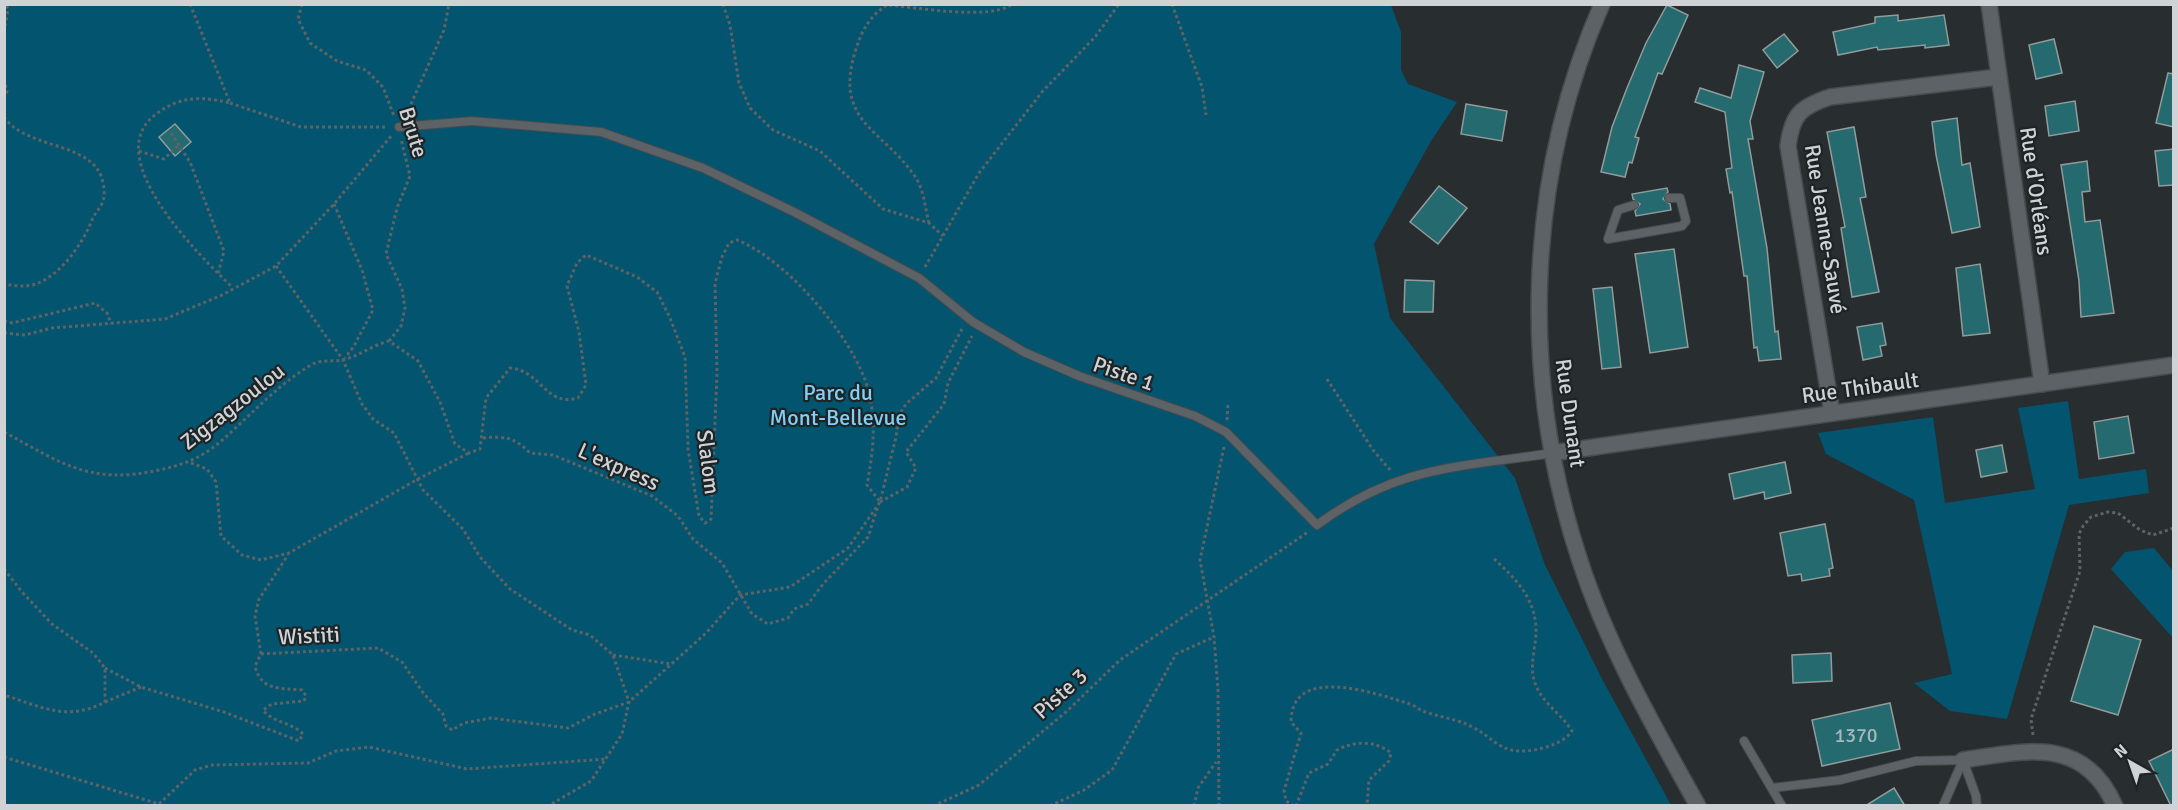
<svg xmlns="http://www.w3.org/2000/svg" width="2178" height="810" font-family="Signika,sans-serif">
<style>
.green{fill:#03546f}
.building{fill:#246a6f;stroke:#929b9b;stroke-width:1.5}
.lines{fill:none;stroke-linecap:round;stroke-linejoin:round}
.service-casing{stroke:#464b4d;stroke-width:10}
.minor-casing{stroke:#464b4d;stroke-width:18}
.tertiary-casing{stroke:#464b4d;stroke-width:18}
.path{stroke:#5e6365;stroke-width:3;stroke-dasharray:3 3;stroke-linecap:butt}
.service{stroke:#5c6266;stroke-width:8}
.minor{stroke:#5c6266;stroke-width:15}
.tertiary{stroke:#5c6266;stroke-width:15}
.labels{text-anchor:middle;stroke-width:4.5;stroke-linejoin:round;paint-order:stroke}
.number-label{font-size:20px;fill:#a5b9bc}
.street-label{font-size:22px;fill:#d0d3d5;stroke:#1e2426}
.park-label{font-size:22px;fill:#81cff4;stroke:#1e2426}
</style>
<rect width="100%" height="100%" fill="#282d30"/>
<g class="green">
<path d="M5 4 1391 5 1401 32V70L1408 84 1457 102 1431 141 1374 244 1390 318 1515 478 1545 565 1601 677 1671 805 5 806Z"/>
<path d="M2068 401 2079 479 2146 469 2149 493 2069 505 2007 719 1950 711 1914 683 1952 674 1914 500 1826 454 1818 433 1933 417 1945 503 2035 489 2018 408Z"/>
<path d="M2154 548 2173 571V638L2111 569 2125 552Z"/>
</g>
<g class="building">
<path d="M1667 5 1688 15 1662 74 1658 73 1635 137 1639 138 1632 163 1629 162 1625 177 1601 172 1612 127 1627 88 1646 43Z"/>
<path d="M1898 15V21L1944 15 1949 45 1925 48V45L1878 50 1877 47 1838 55 1833 32 1875 23V17Z"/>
<path d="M1784 34 1798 51 1777 68 1763 50Z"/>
<path d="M2054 39 2062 73 2036 79 2029 45Z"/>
<path d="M1739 65 1764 72 1750 121 1753 139H1748L1767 248 1775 332 1778 331 1781 359 1759 361 1757 347 1754 348 1747 276H1744L1732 192 1730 193 1726 169 1732 168 1725 112 1695 102 1700 88 1731 98Z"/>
<path d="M2168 73 2174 74V127L2156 123Z"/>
<path d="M2075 101 2079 131 2049 136 2045 106Z"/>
<path d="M1466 104 1507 111 1502 141 1461 134Z"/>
<path d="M1957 118 1962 165 1970 163 1980 227 1952 233 1936 155 1932 122Z"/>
<path d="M175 124 191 142 175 156 159 137Z"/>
<path d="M1854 127 1866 197 1860 198 1879 292 1852 297 1841 228 1845 227 1827 132Z"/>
<path d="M2174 149V185L2159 186 2155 151Z"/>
<path d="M2087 161 2090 191 2082 192 2085 222 2100 220 2114 313 2081 317 2079 281 2061 165Z"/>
<path d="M1439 186 1467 208 1438 244 1410 222Z"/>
<path d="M1667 188 1668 192 1663 199 1670 204 1671 210 1636 216 1635 211 1640 204 1633 199 1632 194Z"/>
<path d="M1674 249 1688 347 1650 353 1635 254Z"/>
<path d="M1980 264 1990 333 1963 336 1956 268Z"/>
<path d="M1405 280 1434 281 1433 312H1404Z"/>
<path d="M1612 287 1621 367 1602 369 1593 289Z"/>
<path d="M1882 323 1886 345 1880 346 1882 356 1863 360 1857 327Z"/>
<path d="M2128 416 2134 453 2099 459 2094 422Z"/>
<path d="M2002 445 2007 472 1981 477 1976 450Z"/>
<path d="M1785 462 1791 493 1765 499 1764 492 1734 499 1729 474Z"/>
<path d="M1825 524 1833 568 1829 569 1830 576 1802 581 1801 574 1788 576 1780 533Z"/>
<path d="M2094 626 2141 640 2118 715 2071 701Z"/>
<path d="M1831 653 1832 681 1793 683 1792 655Z"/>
<path d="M1890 703 1900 749 1822 766 1812 720Z"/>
<path d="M2174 749V806H2171L2149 761Z"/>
<path d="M1894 788 1905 806H1865Z"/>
</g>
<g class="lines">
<g class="service-casing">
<g id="service">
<path d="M399 127 472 121 601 132 703 168 794 212 919 278 973 322 1024 352 1079 376 1195 416 1226 432 1317 525C1398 465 1457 468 1552 453"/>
<path d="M1634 205 1618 210 1608 239 1682 226 1686 221 1680 198H1669"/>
<path d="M1744 741 1782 806"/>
<path d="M1772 788 1840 780 1916 761 1963 760"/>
<path d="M1943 806 1963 760 1976 796 1977 806"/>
</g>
</g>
<g class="minor-casing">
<g id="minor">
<path d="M1989 4 2042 384"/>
<path d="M1832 413 1788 146C1792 115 1800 107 1830 97L1998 77"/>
<path d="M1963 760C2025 751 2084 735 2115 806"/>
</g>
</g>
<g class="tertiary-casing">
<g id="tertiary">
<path d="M1602 4C1525 180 1520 380 1580 561 1608 647 1654 727 1698 806"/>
<path d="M1552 453 2174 365"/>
</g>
</g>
<g class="path">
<path d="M190 4 230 103C201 96 180 96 156 114 98 157 200 256 232 287"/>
<path d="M302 4 298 19 310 43 337 61 366 70 383 87 394 116"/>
<path d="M723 4 730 25 739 83 750 108 773 130 820 151 883 209 929 223 943 236"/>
<path d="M1172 4 1202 87 1206 115"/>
<path d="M4 32 8 10 6 4"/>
<path d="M4 79 7 91 4 98"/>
<path d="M230 103 301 127H388"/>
<path d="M406 115 444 30 449 4"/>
<path d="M4 117C25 147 79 142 98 170 102 175 105 189 104 196 104 205 95 212 92 220 83 243 61 275 36 284 26 287 15 286 4 284"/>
<path d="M171 133 190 162 224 251 218 274"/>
<path d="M139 151 164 159 180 144"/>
<path d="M334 204 362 270 373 310 354 346 345 358"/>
<path d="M929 223C925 209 924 190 916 178 884 129 832 123 856 49 862 30 870 16 887 5 915 7 992 21 1012 4"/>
<path d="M276 266 343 360 362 404 373 419 394 433 423 490 463 529 480 557 510 589 572 630 590 635 613 655 629 702 622 734 591 781 548 806"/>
<path d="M925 267 979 173 1042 92 1095 37 1119 4"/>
<path d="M4 321 12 323 95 303 107 313 111 324"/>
<path d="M4 333 25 335 52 328 165 319 222 295 276 266 334 204 392 135"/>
<path d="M389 341 401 326 405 308 402 289 386 254 397 208 410 176 401 139"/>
<path d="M1327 379 1373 450 1391 471"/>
<path d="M1227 420 1228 404"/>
<path d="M4 432C63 464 90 485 159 470 183 465 201 458 220 442 250 416 277 385 311 365 321 359 332 362 343 360 359 356 373 345 389 341L418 361 440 402 455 444 469 453 480 449 486 398 510 368C542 371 545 407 578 398L586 385 579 332 567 286 577 263 586 255 637 277 657 292 670 318 685 357 688 449 699 516 705 523 711 519 717 373 715 283 722 257 729 243 737 240C786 259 854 338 868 389 877 422 873 452 867 485L880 502"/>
<path d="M483 438C505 436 514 437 530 453L553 455 652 496 678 516 693 539 722 563 752 614 768 624 788 618 794 609 808 604 823 584 868 537 878 506"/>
<path d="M191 463 207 469 216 482 221 536 242 555 261 560 289 553 418 479 469 453"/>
<path d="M880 502 907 487 916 468 906 452 944 404 948 383 972 336"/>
<path d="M4 569 22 592 52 624 93 653 105 668V702C67 722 42 707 4 695"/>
<path d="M261 654 255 616 259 599 288 555"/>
<path d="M613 655 671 664"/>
<path d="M105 668 141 687 224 712 299 741 303 734C291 722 273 723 263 710L272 704 304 701 306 696 302 690C280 688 261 691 255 666L261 654 378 648 402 662 424 694 443 714 446 726 452 730 464 723 491 718 568 728 595 714 629 702 706 633 740 595 790 587 848 548 880 502 896 437 899 415 906 404 936 378 962 329"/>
<path d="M105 702 141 687"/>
<path d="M2033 735 2031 719 2080 571 2079 534 2083 526 2091 517 2108 512 2118 513 2140 530 2153 535 2174 528"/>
<path d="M4 757 159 804 195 770 212 765 308 763 336 751 369 747 467 769 606 759"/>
<path d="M933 806 979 785 1067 711 1120 660 1308 532"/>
<path d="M1050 806 1084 790 1112 770 1176 654 1214 637"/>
<path d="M1194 806 1198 788 1216 762"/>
<path d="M1219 806 1218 690 1214 637 1200 560 1224 447"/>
<path d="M1294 806 1286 801 1284 791 1301 733 1291 722C1291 663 1378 694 1410 704 1416 706 1420 711 1426 712 1442 718 1459 719 1474 728 1490 736 1499 750 1518 751 1534 752 1563 745 1572 731 1561 713 1540 702 1534 680 1530 665 1535 649 1536 634 1537 599 1516 579 1492 557"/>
<path d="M1296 806 1309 773 1328 764 1337 750C1354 741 1375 740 1391 753L1389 761 1369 780 1367 806"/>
</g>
<use href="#service" class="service"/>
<use href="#minor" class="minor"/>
<use href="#tertiary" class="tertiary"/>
</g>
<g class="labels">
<g class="number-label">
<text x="1856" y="742">1370</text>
</g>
<g class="street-label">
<text transform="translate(414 132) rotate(73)" y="8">Brute</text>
<text transform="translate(2037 191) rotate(82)" y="8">Rue d'Orléans</text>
<text transform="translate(1826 229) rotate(81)" y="8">Rue Jeanne-Sauvé</text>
<text transform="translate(1124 373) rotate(19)" y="8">Piste 1</text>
<text transform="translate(1860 387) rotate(-8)" y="8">Rue Thibault</text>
<text transform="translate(232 406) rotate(-38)" y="8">Zigzagzoulou</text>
<text transform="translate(1571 413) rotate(82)" y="8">Rue Dunant</text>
<text transform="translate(709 462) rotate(83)" y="8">Slalom</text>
<text transform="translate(619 466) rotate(24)" y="8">L'express</text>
<text transform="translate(309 635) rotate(-3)" y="8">Wistiti</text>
<text transform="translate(1060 693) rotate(-42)" y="8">Piste 3</text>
</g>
<g class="park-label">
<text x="838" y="400">Parc du<tspan x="838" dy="25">Mont-Bellevue</tspan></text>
</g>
</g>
<rect width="2178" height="810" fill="none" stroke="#d0d3d5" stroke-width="12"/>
<g transform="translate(2130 762) rotate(320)" stroke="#1e2426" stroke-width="4.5" paint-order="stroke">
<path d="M0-4.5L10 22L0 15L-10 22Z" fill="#d0d3d5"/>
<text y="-9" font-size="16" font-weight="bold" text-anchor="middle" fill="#d0d3d5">N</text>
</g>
</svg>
